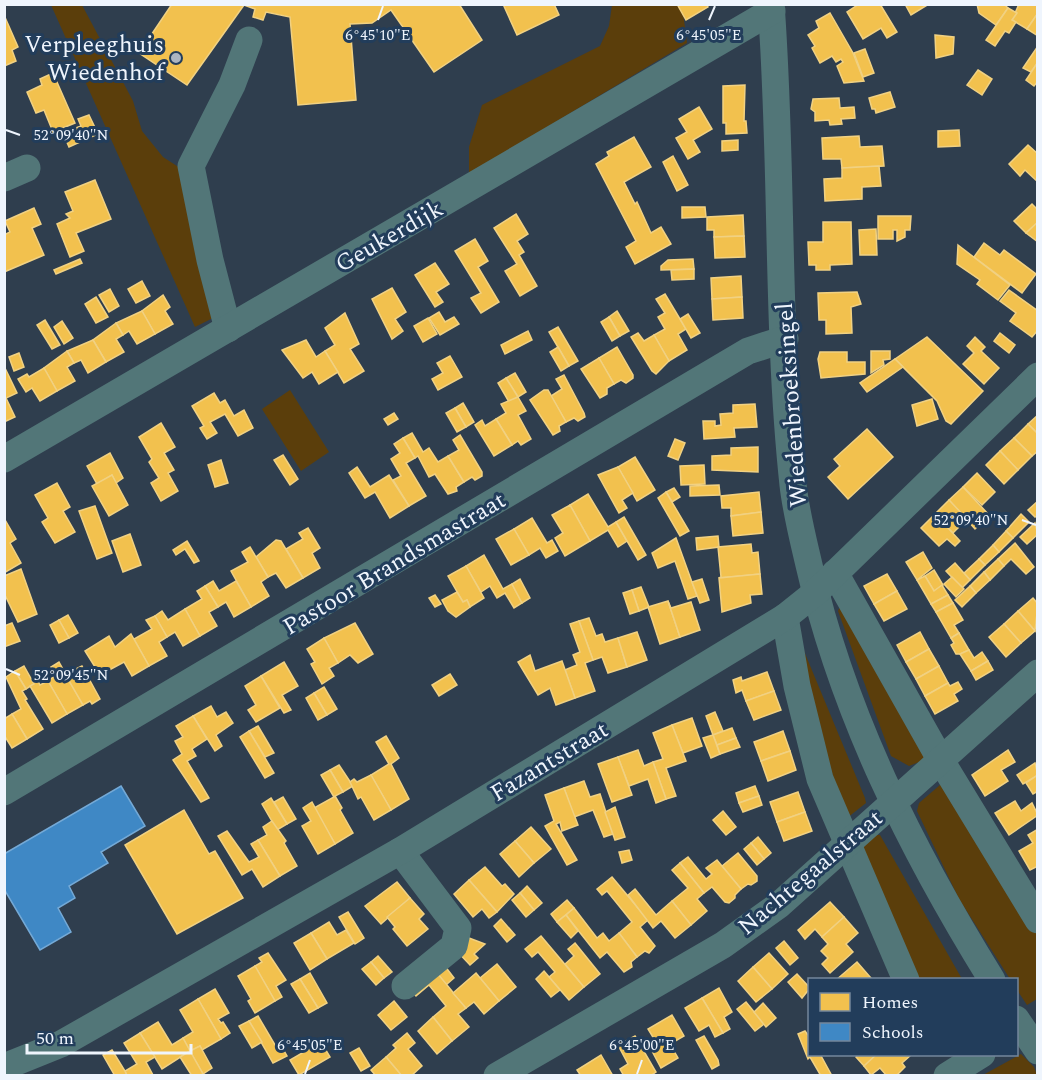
<svg xmlns="http://www.w3.org/2000/svg" width="1042" height="1080" font-family="Spectral,serif">
<style>
.green{fill:#5b3e0b}
.homes{fill:#f2c14e;stroke:#f1d182;stroke-width:1.5}
.schools{fill:#3f88c5;stroke:#74a9d6;stroke-width:1.5}
.lines{fill:none;stroke-linecap:round;stroke-linejoin:round}
.minor{stroke:#527678;stroke-width:27}
.ticks{fill:none;stroke:#eff5fd;stroke-width:2}
.poi-dot{fill:#acb5c0;stroke:#223d5b;stroke-width:2}
.labels{text-anchor:middle;stroke-width:6;stroke-linejoin:round;paint-order:stroke}
.poi-label{font-size:24px;fill:#eff5fd;stroke:#223d5b;text-anchor:end}
.street-label{font-size:24px;fill:#eff5fd;stroke:#223d5b}
.ticks-label{font-size:15px;text-anchor:middle;fill:#eff5fd;stroke:#223d5b;stroke-width:6;stroke-linejoin:round;paint-order:stroke}
</style>
<rect width="100%" height="100%" fill="#2f3e4e"/>
<g class="green">
<path d="M51 5H82L133 101 142 131 163 157 180 168 219 315 195 327Z"/>
<path d="M612 5H682L687 43 469 174V147L482 105 600 46 609 26Z"/>
<path d="M290 390 329 452 301 471 262 409Z"/>
<path d="M841 604 928 745 924 760 909 766 891 756 838 611Z"/>
<path d="M793 634 799 639 865 798 866 803 847 818 844 816Z"/>
<path d="M947 779 1037 928V999L1027 1005 1017 990 1016 980 1010 979 959 899 917 811 919 803Z"/>
<path d="M876 835H880L962 979H909L859 851Z"/>
<path d="M1021 1054 1034 1067 1037 1075H983Z"/>
</g>
<g class="homes">
<path d="M172 4H459L482 40 434 72 391 10 372 23 350 24 356 100 298 105 290 17 266 12 263 20 253 17 255 9 244 5 187 85 139 53Z"/>
<path d="M503 4H554L559 15 517 35Z"/>
<path d="M677 4H707L708 7 686 20Z"/>
<path d="M859 4H880L897 32 887 38 881 28 863 39 847 12Z"/>
<path d="M905 4H929L911 15Z"/>
<path d="M977 4H1004L1008 8 996 25 979 13Z"/>
<path d="M1019 4H1038V13L1027 29 1012 20Z"/>
<path d="M1008 8 1017 13 1012 20 1016 22 1009 33 1005 31 995 46 986 40Z"/>
<path d="M830 13 853 53 864 81 844 83 837 66 843 62 841 59 836 62 832 56 820 63 812 48 815 46 808 35 819 28 816 21Z"/>
<path d="M1038 13V36L1027 29Z"/>
<path d="M4 15 18 47 12 50 16 61 4 66Z"/>
<path d="M935 35 954 37 953 54 936 58Z"/>
<path d="M1038 46V62L1031 72 1023 68Z"/>
<path d="M865 49 874 73 863 77 854 53Z"/>
<path d="M1038 62V81L1034 86 1026 80Z"/>
<path d="M978 70 992 79 982 95 967 85Z"/>
<path d="M53 73 75 123 53 132 44 110 36 113 27 92 42 85 40 79Z"/>
<path d="M745 85 744 121H746L747 133 726 134V123H723V86Z"/>
<path d="M890 92 895 107 876 113 875 109H872L869 98Z"/>
<path d="M839 98 840 108 854 107 855 118 841 119 842 124 830 125 829 120 815 121V112L811 109 813 99Z"/>
<path d="M699 107 712 129 693 140 700 152 688 159 676 138 687 132 679 119Z"/>
<path d="M89 115 98 134 69 147 63 133 81 126 78 119Z"/>
<path d="M959 130 960 146 938 147V131Z"/>
<path d="M859 136 860 147 882 146 884 166 842 168 841 159H823L822 138Z"/>
<path d="M634 137 651 167 624 182 635 204 637 202 651 233 661 227 671 244 635 264 626 247 636 241 596 164 609 156 607 152Z"/>
<path d="M738 140V150L722 151V141Z"/>
<path d="M1028 145 1038 154V182L1025 170 1020 176 1009 164Z"/>
<path d="M673 156 688 185 677 191 663 162Z"/>
<path d="M879 166 881 186 862 187V199L825 201 824 179 842 178V168Z"/>
<path d="M95 180 111 219 76 233 84 251 70 257 57 224 70 218 66 214 73 211 65 192Z"/>
<path d="M1032 204 1038 210V222L1026 233 1014 221Z"/>
<path d="M682 207H705L706 217 682 218Z"/>
<path d="M34 208 41 224 32 228 44 255 4 272V235L10 232 5 221Z"/>
<path d="M516 214 528 234 517 241 524 252 519 255 537 286 520 296 505 271 517 264 494 228Z"/>
<path d="M743 215 744 236 714 237V230H707V217Z"/>
<path d="M878 216H911L910 230H905V237L897 241V230H893V239H878Z"/>
<path d="M823 222H851L852 264 830 265V270H816V265H809L808 242H823Z"/>
<path d="M1038 222V242L1026 233Z"/>
<path d="M876 229 877 255H860L859 230Z"/>
<path d="M744 236 745 257 715 258 714 237Z"/>
<path d="M475 239 488 261 478 267 499 302 481 313 471 298 481 293 455 251Z"/>
<path d="M984 243 1000 255 1004 250 1036 274 1022 293 974 257Z"/>
<path d="M958 245 1010 285 998 300 977 284 980 280 957 264Z"/>
<path d="M80 259 82 263 56 274 54 270Z"/>
<path d="M693 259 694 269 661 270V266L668 260Z"/>
<path d="M435 263 449 284 436 292 443 302 435 307 415 275Z"/>
<path d="M694 269V279L672 280 671 270Z"/>
<path d="M741 276 742 297 712 299 711 278Z"/>
<path d="M142 281 150 296 136 303 128 289Z"/>
<path d="M392 288 406 312 395 319 403 331 392 339 372 299Z"/>
<path d="M110 289 119 306 109 312 99 295Z"/>
<path d="M1009 290 1038 311V330L1032 337 1010 321 1016 313 1000 301Z"/>
<path d="M857 292 861 304 851 307 852 333 826 334V320H819L818 293Z"/>
<path d="M665 294 686 329 678 334 687 350 669 361 654 335 665 329 658 317 665 313 656 299Z"/>
<path d="M163 295 170 307 165 311 173 324 155 334 142 311Z"/>
<path d="M96 297 108 317 96 323 85 304Z"/>
<path d="M742 297 743 318 713 320 712 299Z"/>
<path d="M142 311 155 334 137 344 129 331 123 335 116 323Z"/>
<path d="M617 311 629 331 620 336 609 317Z"/>
<path d="M439 312 445 322 454 317 459 324 440 335 429 318Z"/>
<path d="M345 313 359 344 350 349 364 371 344 383 325 351 335 345 325 328Z"/>
<path d="M688 314 700 333 691 338 680 319Z"/>
<path d="M609 317 620 336 612 341 601 322Z"/>
<path d="M428 318 437 334 423 342 414 326Z"/>
<path d="M45 320 60 345 52 349 37 325Z"/>
<path d="M62 321 73 338 64 344 54 327Z"/>
<path d="M116 323 123 335 116 339 124 352 106 362 93 340Z"/>
<path d="M558 327 578 361 569 366 549 332Z"/>
<path d="M528 331 532 340 505 354 501 345Z"/>
<path d="M638 333 644 341 654 335 669 361 656 374 652 371 631 337Z"/>
<path d="M1000 333 1015 345 1009 353 994 341Z"/>
<path d="M927 337 983 391 951 424 946 421 937 401 895 359Z"/>
<path d="M975 337 985 347 981 351 999 368 984 384 963 364 974 353 967 346Z"/>
<path d="M93 340 106 362 88 373 81 360 74 363 67 351Z"/>
<path d="M306 340 316 357 325 351 338 372 319 384 312 372 303 378 282 350Z"/>
<path d="M558 347 569 366 561 371 550 352Z"/>
<path d="M617 347 633 375V378L626 383 621 380 614 384 599 358Z"/>
<path d="M67 351 74 363 67 367 75 381 57 391 44 368Z"/>
<path d="M871 351H890V359L883 360 884 365 871 373Z"/>
<path d="M820 352H847V362H865V374L821 378 818 359Z"/>
<path d="M19 353 24 367 14 371 9 357Z"/>
<path d="M450 356 462 377 438 390 432 379 443 373 437 363Z"/>
<path d="M599 358 614 384 607 388V394L600 398 581 369Z"/>
<path d="M895 359 903 367 867 392 860 383Z"/>
<path d="M4 366 17 393 6 398 15 417 4 422Z"/>
<path d="M44 368 57 391 40 401 32 388 26 392 18 379 27 374 29 377Z"/>
<path d="M515 373 526 392 518 397 506 378Z"/>
<path d="M564 375 584 413 585 417 578 421 574 418 566 422 551 396 562 389 556 379Z"/>
<path d="M506 378 518 397 509 402 498 383Z"/>
<path d="M544 390H548L566 422 559 426 560 431 553 435 530 400Z"/>
<path d="M214 393 220 403 225 400 234 416 244 410 253 428 238 436 225 414 210 422 217 433 207 439 200 428 204 426 192 406Z"/>
<path d="M518 397 526 411 518 415 531 439 521 445 518 441 512 445 496 419 506 413 501 404Z"/>
<path d="M932 399 938 419 917 426 912 405Z"/>
<path d="M463 403 474 422 466 427 455 408Z"/>
<path d="M755 404 757 427 734 428 735 437 704 439 703 421H715V426L721 425 720 414 733 413V405Z"/>
<path d="M455 408 466 427 457 432 446 413Z"/>
<path d="M394 413 398 419 388 425 384 419Z"/>
<path d="M1038 415V434L1028 424Z"/>
<path d="M496 419 512 445 494 456 475 425 482 420 485 426Z"/>
<path d="M161 423 175 447 164 453 174 470 168 473 178 491 161 501 151 483 159 478 149 462 152 459 139 437Z"/>
<path d="M1028 424 1038 434V451L1032 456 1014 438Z"/>
<path d="M867 429 893 457 848 499 828 477 840 466 834 459Z"/>
<path d="M412 433 423 452 429 448 438 462 448 456 464 482 456 487 457 491 448 494 435 474 429 477 418 456 415 458 403 438Z"/>
<path d="M460 435 482 472V476L475 480 472 477 464 482 448 456 459 450 453 440Z"/>
<path d="M403 438 415 458 406 463 426 496 409 506 393 480 401 476 391 459 400 453 394 444Z"/>
<path d="M1014 438 1032 456 1018 470 1000 451Z"/>
<path d="M675 439 685 443 678 460 668 456Z"/>
<path d="M758 447V472L712 470V456L731 455V448Z"/>
<path d="M1000 451 1018 470 1004 484 986 465Z"/>
<path d="M110 453 123 478 116 483 112 475 97 484 87 466Z"/>
<path d="M283 455 298 479 290 485 274 460Z"/>
<path d="M635 457 655 490 637 501 618 467Z"/>
<path d="M221 460 228 483 215 487 208 465Z"/>
<path d="M704 465 705 484 681 485 680 466Z"/>
<path d="M357 467 370 487 389 475 409 506 390 518 375 492 365 498 349 473Z"/>
<path d="M618 467 633 493 622 500 627 508 619 513 598 475Z"/>
<path d="M977 473 995 492 982 505 963 487Z"/>
<path d="M112 475 128 505 109 516 92 486Z"/>
<path d="M57 483 70 507 63 511 75 532 55 543 42 522 48 518 35 495Z"/>
<path d="M719 485 720 495 690 496V486Z"/>
<path d="M963 487 989 515 975 529 949 500Z"/>
<path d="M674 488 680 497 672 502 666 492Z"/>
<path d="M666 492 689 531 680 536 658 498Z"/>
<path d="M759 492 761 512 731 516V508H722L721 496Z"/>
<path d="M588 494 608 527 616 522 627 541 618 547 608 530 590 541 570 505Z"/>
<path d="M949 500 967 519 953 533 935 514Z"/>
<path d="M1038 501V515L1035 517 1028 510Z"/>
<path d="M570 505 590 541 565 556 555 538 563 533 552 515Z"/>
<path d="M95 506 112 553 97 559 79 511Z"/>
<path d="M761 512 763 533 733 536 731 516Z"/>
<path d="M935 514 960 541 955 546 947 539 939 546 921 528Z"/>
<path d="M1021 514 1029 522 1013 538 1006 531Z"/>
<path d="M624 517 646 555 638 560 616 522Z"/>
<path d="M4 518 16 539 10 543 21 563 4 573Z"/>
<path d="M532 518 547 543 552 540 558 551 546 558 540 548 529 555 514 529Z"/>
<path d="M1035 523 1038 534 1027 544 1020 537Z"/>
<path d="M308 528 320 548 312 553 320 568 303 578 286 549 303 539 299 533Z"/>
<path d="M514 529 529 555 511 565 496 539Z"/>
<path d="M1006 531 1013 538 999 552 993 545Z"/>
<path d="M130 534 141 565 123 572 112 541Z"/>
<path d="M718 536 719 547 697 550 696 538Z"/>
<path d="M676 538 697 596 688 599 675 561 658 568 652 553Z"/>
<path d="M276 540 281 541 303 578 286 588 276 573 268 577 256 557Z"/>
<path d="M187 541 199 561 194 563 185 549 176 555 173 550Z"/>
<path d="M1015 543 1034 567 1026 574 1011 559 1004 566 998 559Z"/>
<path d="M751 544 752 553 758 552 760 574 719 578 721 577 718 547Z"/>
<path d="M993 545 999 552 985 565 979 559Z"/>
<path d="M250 547 268 577 261 582 269 596 251 607 231 571 248 562 242 552Z"/>
<path d="M923 552 932 568 917 580 906 562Z"/>
<path d="M484 555 503 589 512 584 522 603 514 608 505 593 497 598 490 586 481 592 466 566Z"/>
<path d="M979 559 985 565 970 580 964 573Z"/>
<path d="M998 559 1004 566 990 580 984 572Z"/>
<path d="M955 563 970 580 962 588 946 571Z"/>
<path d="M466 566 484 598 470 607 467 600 463 602 448 576Z"/>
<path d="M21 569 37 614 18 622 4 593V576Z"/>
<path d="M934 570 943 585 934 591 925 576Z"/>
<path d="M984 572 990 580 976 593 970 586Z"/>
<path d="M760 574 762 594 750 595 751 603 722 612 719 578Z"/>
<path d="M887 574 897 591 874 604 864 586Z"/>
<path d="M925 576 934 591 942 585 948 595 931 604 917 580Z"/>
<path d="M952 577 964 589 956 597 944 584Z"/>
<path d="M520 579 530 598 522 603 512 584Z"/>
<path d="M702 579 709 600 700 603 692 582Z"/>
<path d="M213 581 219 591 236 581 251 607 234 617 226 602 218 607 205 586Z"/>
<path d="M205 586 218 607 209 612 217 626 200 636 185 609 202 599 197 591Z"/>
<path d="M970 586 976 593 962 607 955 600Z"/>
<path d="M641 587 649 607 639 611 632 590Z"/>
<path d="M632 590 639 611 630 614 623 593Z"/>
<path d="M897 591 907 609 884 621 874 604Z"/>
<path d="M457 592 463 602 467 600 470 607 456 617 448 611 442 600Z"/>
<path d="M435 595 441 604 435 607 429 598Z"/>
<path d="M948 595 953 603 936 612 931 604Z"/>
<path d="M1033 598 1038 604 1035 631 1018 611Z"/>
<path d="M668 601 680 637 660 644 648 607Z"/>
<path d="M668 601 671 608 691 602 700 630 680 637Z"/>
<path d="M953 603 963 620 954 625 959 633 951 638 936 612Z"/>
<path d="M185 609 200 636 183 646 175 632 167 637 155 616 162 611 168 620Z"/>
<path d="M1018 611 1035 631 1021 643 1004 624Z"/>
<path d="M68 615 78 633 69 638 59 620Z"/>
<path d="M155 616 167 637 159 642 167 656 149 666 134 639 152 629 146 620Z"/>
<path d="M589 618 596 636 602 634 605 642 618 638 627 667 608 673 602 657 593 660 579 621Z"/>
<path d="M59 620 69 638 59 643 50 625Z"/>
<path d="M579 621 593 660 585 663 595 691 575 698 565 670 577 665 573 655 580 652 570 624Z"/>
<path d="M12 623 20 641 4 647V626Z"/>
<path d="M355 623 373 654 358 663 350 655 338 663 324 638Z"/>
<path d="M1004 624 1021 643 1006 657 989 637Z"/>
<path d="M637 632 647 660 627 667 618 638Z"/>
<path d="M920 632 929 649 906 662 897 645Z"/>
<path d="M959 633 969 650 960 654H956L951 645 954 643 951 638Z"/>
<path d="M131 634 149 666 132 676 124 662 100 675 85 651 109 636 115 647Z"/>
<path d="M324 638 338 663 329 668 334 676 322 684 311 664 315 662 307 649Z"/>
<path d="M929 649 939 666 916 679 906 662Z"/>
<path d="M969 650 974 658 982 652 988 661 971 671 960 654Z"/>
<path d="M530 655 535 671 562 661 575 698 556 705 550 688 538 695 518 662Z"/>
<path d="M988 661 993 670 976 680 971 671Z"/>
<path d="M59 662 83 705 67 714 48 681 56 675 51 667Z"/>
<path d="M284 662 298 686 282 695 291 710 284 713 261 676Z"/>
<path d="M24 666 34 684 26 689 15 671Z"/>
<path d="M82 666 100 699 92 704 90 701 83 705 65 674Z"/>
<path d="M939 666 948 683 925 696 916 679Z"/>
<path d="M15 671 26 689 22 691 27 699 25 700 43 729 27 739 12 714 21 709 6 677Z"/>
<path d="M767 672 774 691 746 701 742 690 736 693 733 680 741 677 742 681Z"/>
<path d="M450 674 457 685 439 696 432 685Z"/>
<path d="M261 676 280 708 256 722 248 710 256 705 245 686Z"/>
<path d="M32 679H37L40 685 48 681 67 714 52 723 30 686 34 684Z"/>
<path d="M958 682 962 689 954 694 958 701 935 714 925 696 948 683 950 686Z"/>
<path d="M324 687 337 709 327 715 314 693Z"/>
<path d="M774 691 781 710 754 720 746 701Z"/>
<path d="M314 693 327 715 318 720 306 698Z"/>
<path d="M211 706 217 717 226 712 233 723 216 735 222 746 215 751 193 716Z"/>
<path d="M715 712 723 731 713 735 706 716Z"/>
<path d="M12 714 27 739 12 748 4 735V719Z"/>
<path d="M193 716 207 739 192 749 196 756 187 761 209 798 201 802 173 760 182 754 175 741 183 737 176 726Z"/>
<path d="M692 718 702 746 683 753 672 725Z"/>
<path d="M672 725 686 761 666 768 676 796 666 799 653 762 663 759 653 733Z"/>
<path d="M258 726 274 753 265 757 249 731Z"/>
<path d="M732 728 736 738 717 745 713 735Z"/>
<path d="M249 731 274 773 265 778 240 737Z"/>
<path d="M783 731 790 751 761 761 754 742Z"/>
<path d="M713 735 720 754 711 758 703 738Z"/>
<path d="M386 736 399 758 391 764 409 799 391 810 371 775 389 764 376 742Z"/>
<path d="M736 738 740 747 720 754 717 745Z"/>
<path d="M638 750 644 766 653 762 666 799 656 803 648 779 629 786 618 757Z"/>
<path d="M1008 750 1015 762 1001 770 1008 781 985 796 972 775Z"/>
<path d="M790 751 796 770 768 781 761 761Z"/>
<path d="M618 757 632 795 612 802 598 764Z"/>
<path d="M1035 763 1038 775 1023 784 1017 775Z"/>
<path d="M339 765 353 786 343 792 330 770Z"/>
<path d="M330 770 343 792 335 796 342 808 340 810 353 833 335 844 314 808 334 797 321 775Z"/>
<path d="M371 775 391 810 374 820 361 797 358 799 350 782 354 779 357 782Z"/>
<path d="M1038 775V791L1033 794 1026 783Z"/>
<path d="M584 781 590 797 600 794 613 834 604 837 593 810 574 817 564 788Z"/>
<path d="M755 786 759 796 739 803 736 793Z"/>
<path d="M564 788 578 825 562 831 560 822 556 824 577 860 567 865 545 826 554 821 545 795Z"/>
<path d="M798 792 805 812 777 822 770 802Z"/>
<path d="M759 796 762 805 743 812 739 803Z"/>
<path d="M283 797 296 819 287 824 274 802Z"/>
<path d="M271 798 287 824 277 830 262 804Z"/>
<path d="M1015 801 1021 811 1032 803 1038 815 1009 835 995 813Z"/>
<path d="M312 802 335 844 318 854 302 826 311 821 303 808Z"/>
<path d="M615 807 625 837 615 840 605 812Z"/>
<path d="M184 810 209 854 215 851 243 898 177 934 125 845Z"/>
<path d="M723 811 736 827 726 835 713 820Z"/>
<path d="M805 812 812 831 784 841 777 822Z"/>
<path d="M272 821 286 841 284 843 297 866 280 876 258 840 267 835 263 827Z"/>
<path d="M531 827 551 849 534 863 515 841Z"/>
<path d="M1038 829V866L1030 870 1019 851 1033 843 1028 835Z"/>
<path d="M227 831 249 862 259 857 251 844 258 840 280 876 263 887 252 869 242 875 218 836Z"/>
<path d="M758 837 771 853 764 859 751 843Z"/>
<path d="M515 841 534 863 519 877 500 854Z"/>
<path d="M751 843 764 859 757 865 744 849Z"/>
<path d="M629 850 632 860 622 863 619 852Z"/>
<path d="M738 853 757 876V881L751 885 748 884 741 889 722 866Z"/>
<path d="M688 857 706 879 712 874 706 868 717 860 741 889 735 895V898L729 903 725 902 712 887 704 893 680 863Z"/>
<path d="M680 863 704 893 697 899 707 911 691 925 672 901 688 888 672 870Z"/>
<path d="M485 867 502 886 505 884 514 894 497 912 469 880Z"/>
<path d="M612 877 648 920 640 927 655 946 649 953 645 951 637 957 619 933 632 922 607 891 602 895 597 889Z"/>
<path d="M469 880 497 912 489 918 482 909 473 917 454 894Z"/>
<path d="M397 882 410 898 381 924 365 906Z"/>
<path d="M527 886 542 903 534 910 520 893Z"/>
<path d="M635 889 656 915 672 901 691 925 675 938 661 921 653 928 628 895Z"/>
<path d="M520 893 534 910 526 917 512 900Z"/>
<path d="M410 898 424 914 419 919 428 929 407 946 393 929 395 927 387 917Z"/>
<path d="M567 900 574 908 557 922 551 914Z"/>
<path d="M830 902 844 917 822 937 815 929 805 939 798 930Z"/>
<path d="M574 908 597 938 603 933 609 941 619 933 637 957 631 962 632 967 624 972 607 952 600 958 566 915Z"/>
<path d="M348 912 364 938 355 944 339 917Z"/>
<path d="M566 915 578 931 571 938 557 922Z"/>
<path d="M844 917 858 933 846 944 853 952 830 973 822 964 828 958 821 951 828 944 822 937Z"/>
<path d="M501 919 515 935 507 942 494 926Z"/>
<path d="M329 922 337 935 346 930 354 943 327 959 311 933Z"/>
<path d="M311 933 327 959 310 970 294 943Z"/>
<path d="M541 936 584 987 569 1000 549 977 555 972 538 952 532 957 525 949Z"/>
<path d="M469 938 485 944 474 954 478 958 470 965 455 949Z"/>
<path d="M784 941 798 958 790 965 776 948Z"/>
<path d="M575 943 600 974 584 987 565 964 574 956 568 949Z"/>
<path d="M268 953 286 980 276 986 282 997 275 1001 255 966 262 962 259 958Z"/>
<path d="M769 953 788 974 772 989 753 967Z"/>
<path d="M378 956 392 972 384 978 371 962Z"/>
<path d="M441 961 454 978 446 985 433 968Z"/>
<path d="M371 962 384 978 376 985 362 969Z"/>
<path d="M857 962 871 978 836 980Z"/>
<path d="M497 964 516 987 499 1001 480 978Z"/>
<path d="M255 966 275 1001 255 1013 248 1001 251 999 238 976Z"/>
<path d="M753 967 772 989 756 1002 738 981Z"/>
<path d="M433 968 466 1008 458 1014 469 1027 452 1041 433 1017 446 1006 429 985 416 996 409 988Z"/>
<path d="M544 971 560 990 551 997 536 979Z"/>
<path d="M310 973 327 1003 318 1008 300 979Z"/>
<path d="M476 973 499 1001 484 1014 474 1002 466 1008 453 993Z"/>
<path d="M797 974 810 988 802 998 788 982Z"/>
<path d="M300 979 318 1008 309 1013 291 984Z"/>
<path d="M719 988 732 1012 724 1017 730 1029 723 1033 702 998Z"/>
<path d="M215 989 229 1013 218 1019 221 1023 223 1022 230 1033 221 1039 198 999Z"/>
<path d="M702 998 723 1033 715 1037 709 1025 699 1031 685 1008Z"/>
<path d="M198 999 221 1039 202 1050 200 1046 190 1051 183 1038 193 1032 180 1010Z"/>
<path d="M394 1001 407 1017 391 1030 378 1015Z"/>
<path d="M746 1002 764 1024 755 1031 737 1009Z"/>
<path d="M763 1003 776 1018 766 1027 754 1012Z"/>
<path d="M672 1015 684 1036 670 1044 678 1058 661 1068 652 1051 659 1047 648 1029Z"/>
<path d="M258 1016 275 1045 283 1049 287 1056 273 1063 249 1021Z"/>
<path d="M433 1017 452 1041 437 1054 418 1031Z"/>
<path d="M249 1021 262 1042 252 1048 239 1026Z"/>
<path d="M158 1022 172 1045 183 1038 190 1051 162 1069 140 1033Z"/>
<path d="M805 1031 810 1038V1054H820L832 1076H821L810 1057 808 1059 798 1034Z"/>
<path d="M140 1033 155 1057 146 1062 153 1075 127 1076 125 1071 137 1064 124 1043Z"/>
<path d="M407 1033 415 1043 408 1049 422 1066 411 1076H402L386 1057 396 1048 393 1045Z"/>
<path d="M635 1036 656 1072 650 1076H624L620 1069 628 1064 618 1045Z"/>
<path d="M704 1036 718 1060 719 1065 712 1069 696 1040Z"/>
<path d="M321 1042 330 1057 299 1075 290 1060Z"/>
<path d="M200 1046 212 1068 203 1074 190 1051Z"/>
<path d="M359 1048 370 1066 361 1071 350 1053Z"/>
<path d="M112 1050 125 1071 127 1076H115L103 1055Z"/>
<path d="M190 1051 203 1074 199 1076H192L180 1057Z"/>
<path d="M859 1054H877L864 1066 856 1057Z"/>
<path d="M877 1054H910L911 1055 902 1063 905 1067 896 1076H887L880 1068 871 1075 864 1066Z"/>
<path d="M601 1055 613 1076H581L577 1070Z"/>
<path d="M386 1057 402 1076H376L371 1070Z"/>
</g>
<path class="schools" d="M121 786 145 826 101 852 108 863 69 886 75 898 58 908 71 932 40 950 4 889V854Z"/>
<g class="lines">
<g class="minor">
<path d="M771 4C783 164 776 326 793 485 796 512 803 539 809 565 843 714 912 851 992 980"/>
<path d="M4 178 27 168"/>
<path d="M228 329 210 260 191 166 232 85 249 40"/>
<path d="M4 459 772 11"/>
<path d="M835 573 940 759 1038 920"/>
<path d="M785 617 797 686 820 779 906 980"/>
<path d="M4 792 748 351 785 339"/>
<path d="M400 851 458 928 454 946 405 986"/>
<path d="M1016 1019 1038 1051"/>
<path d="M4 1067 61 1044 400 851 785 617 815 593 1038 376"/>
<path d="M497 1076 723 945 779 905 1038 673"/>
<path d="M947 1076 982 1054"/>
</g>
</g>
<path class="ticks" d="M378 20 383 6M709 20 715 6M6 130 20 135M1022 520 1036 525M6 669 20 675M305 1074 310 1060M637 1074 642 1060"/>
<circle class="poi-dot" cx="176" cy="58" r="6"/>
<g class="labels">
<g class="poi-label">
<text x="164" y="52">Verpleeghuis<tspan x="164" dy="28">Wiedenhof</tspan></text>
</g>
<g class="street-label">
<text transform="translate(389 236) rotate(-30)" y="8">Geukerdijk</text>
<text transform="translate(791 405) rotate(-94)" y="8">Wiedenbroeksingel</text>
<text transform="translate(394 563) rotate(-31)" y="8">Pastoor Brandsmastraat</text>
<text transform="translate(549 761) rotate(-31)" y="8">Fazantstraat</text>
<text transform="translate(810 872) rotate(-40)" y="8">Nachtegaalstraat</text>
</g>
</g>
<g class="ticks-label">
<text x="378" y="40">6°45'10"E</text>
<text x="709" y="40">6°45'05"E</text>
<text x="71" y="140">52°09'40"N</text>
<text x="971" y="525">52°09'40"N</text>
<text x="71" y="680">52°09'45"N</text>
<text x="310" y="1050">6°45'05"E</text>
<text x="642" y="1050">6°45'00"E</text>
</g>
<rect width="1042" height="1080" fill="none" stroke="#eff5fd" stroke-width="12"/>
<rect x="808" y="978" width="210" height="78" fill="#223d5b" stroke="#74879c" stroke-width="1.5"/>
<rect x="820" y="993" width="30" height="18" fill="#f2c14e" stroke="#74879c" stroke-width="1.5"/>
<text x="862" y="1008" font-size="18" fill="#eff5fd">Homes</text>
<rect x="820" y="1023" width="30" height="18" fill="#3f88c5" stroke="#74879c" stroke-width="1.5"/>
<text x="862" y="1038" font-size="18" fill="#eff5fd">Schools</text>
<path d="M27 1044v9h164v-9" fill="none" stroke="#eff5fd" stroke-width="3"/>
<text x="36" y="1044" font-size="18" fill="#eff5fd" stroke="#223d5b" stroke-width="4.5" paint-order="stroke">50 m</text>
</svg>
